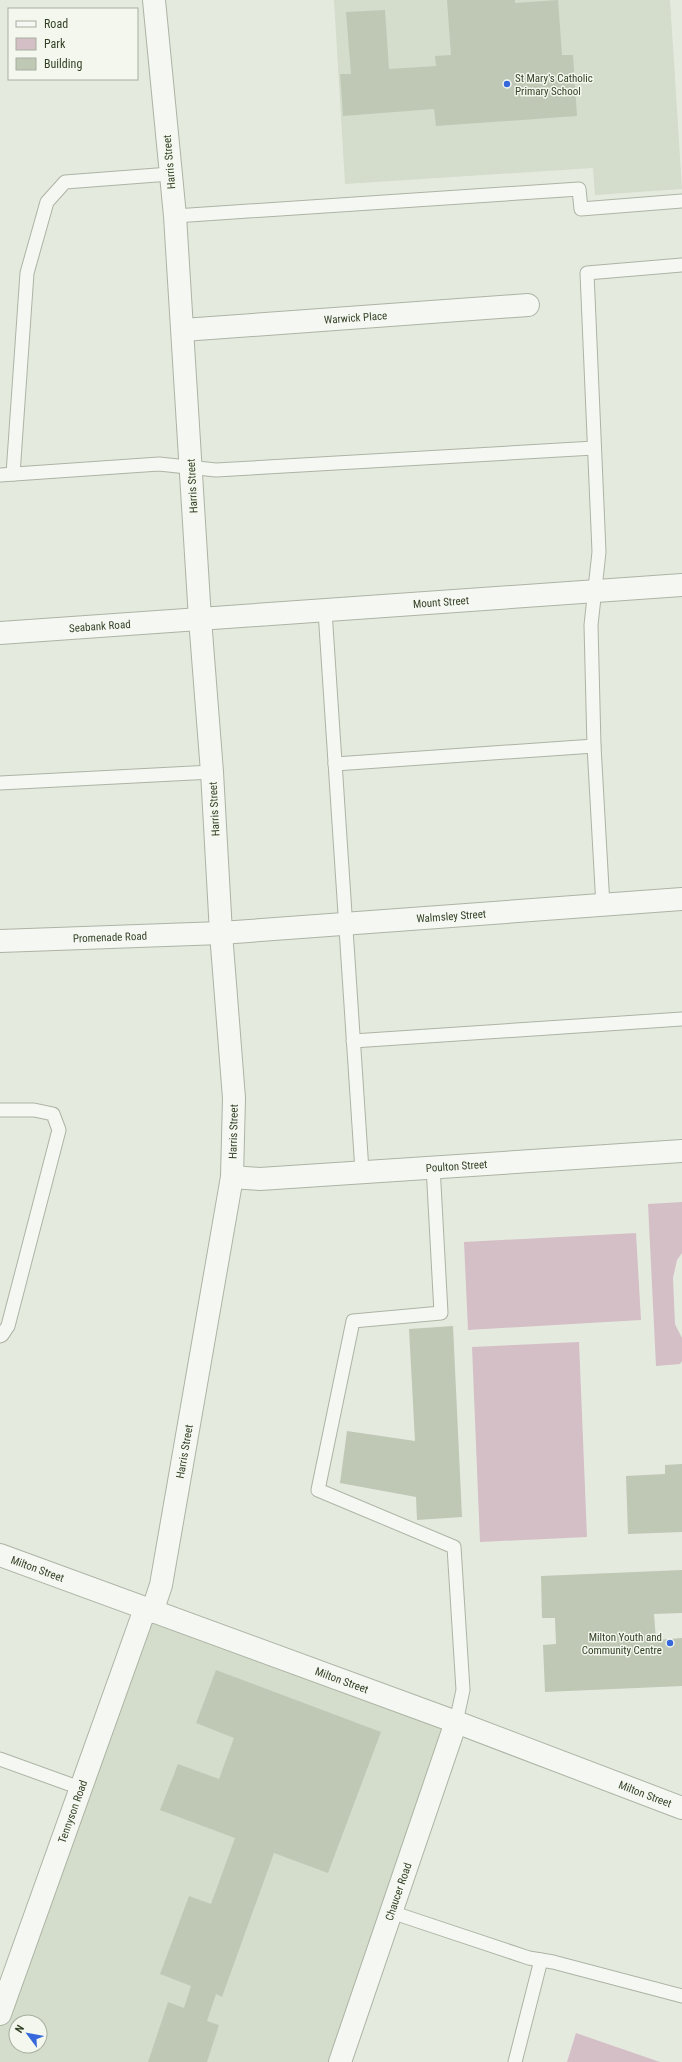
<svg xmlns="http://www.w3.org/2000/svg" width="682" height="2062" font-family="'Roboto Condensed',sans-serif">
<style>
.built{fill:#d4dccc;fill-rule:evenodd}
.green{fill:#d4bfc7}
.building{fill:#bfc7b5}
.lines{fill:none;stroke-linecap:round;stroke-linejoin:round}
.service-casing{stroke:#acb4a4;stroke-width:15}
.minor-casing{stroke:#acb4a4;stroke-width:24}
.service{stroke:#f5f7f2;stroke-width:13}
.minor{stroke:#f5f7f2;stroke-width:22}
.poi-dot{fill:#3668dc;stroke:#f3f7ee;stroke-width:1.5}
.labels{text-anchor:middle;stroke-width:3;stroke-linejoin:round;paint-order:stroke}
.poi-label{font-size:11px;fill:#344226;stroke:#f3f7ee;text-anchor:start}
.street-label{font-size:11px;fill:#344226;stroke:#f3f7ee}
</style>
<rect width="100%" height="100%" fill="#e5eadf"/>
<g class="built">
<path d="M334 0H670L682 189 595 195 593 168 345 184Z"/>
<path d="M145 1609 456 1722 340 2062H0V2015ZM16 2022H40V2046H16Z"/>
</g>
<g class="green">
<path d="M682 1202V1253L677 1260 673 1278 675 1324 682 1338V1361L680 1364 656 1366 648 1204Z"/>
<path d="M636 1233 641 1320 468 1330 464 1242Z"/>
<path d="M579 1342 587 1537 480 1542 472 1347Z"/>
<path d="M576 2033 660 2062H567Z"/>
</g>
<g class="building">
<path d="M447 0H515V3L558 0 562 55H573L577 116 436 126 434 109 343 116 340 74H351L346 12 385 10 389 69 436 66 435 56 451 55Z"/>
<path d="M453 1326 462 1517 417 1520 416 1497 340 1483 347 1431 415 1441 409 1329Z"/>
<path d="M682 1464V1532L628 1534 626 1476 665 1474V1465Z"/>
<path d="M682 1570V1613L654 1614 656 1640 682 1638V1686L545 1692 543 1645 556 1644 555 1618H542L541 1576Z"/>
<path d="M216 1670 381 1732 328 1873 274 1853 222 1997 216 1994 207 2021 219 2025 207 2062H148L168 2002 184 2008 191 1986 160 1974 189 1896 211 1904 235 1838 160 1810 178 1764 219 1779 234 1738 196 1723Z"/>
</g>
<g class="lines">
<g class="service-casing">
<g id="service">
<path d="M175 216 579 189 581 209 682 201"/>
<path d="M13 474 27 273 47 202 65 182 170 174"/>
<path d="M0 475 159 464 216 470 594 448"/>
<path d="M325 611 362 1171"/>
<path d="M335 764 594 746"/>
<path d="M0 783 212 772"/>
<path d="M603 906 594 746 591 625 599 552 587 273 682 265"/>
<path d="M353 1041 682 1019"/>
<path d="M0 1110H34L53 1114 59 1130 8 1326 2 1335 0 1336"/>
<path d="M433 1166 441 1313 353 1321 318 1490 454 1547 463 1690 456 1722"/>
<path d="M0 1759 80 1788"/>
<path d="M391 1912 529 1958 553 1962 682 1996"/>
<path d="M515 2062 541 1960"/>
</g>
</g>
<g class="minor-casing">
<g id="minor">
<path id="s1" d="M183 330 528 305"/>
<path id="s2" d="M0 633 682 585"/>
<path id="s3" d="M0 941 221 933 682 899"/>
<path id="s4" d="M232 1177 260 1179 682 1151"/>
<path id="s5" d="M0 1555 456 1722 682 1808"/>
<path id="s6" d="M152 1612 161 1585 232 1177 234 1098 221 933 212 772 200 619 175 216 154 0"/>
<path id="s7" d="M0 2014 145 1609"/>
<path id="s8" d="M340 2062 456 1722"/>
</g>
</g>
<use href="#service" class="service"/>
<use href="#minor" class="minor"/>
</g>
<g class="poi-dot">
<circle cx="507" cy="84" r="4"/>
<circle cx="670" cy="1643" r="4"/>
</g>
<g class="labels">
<g class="poi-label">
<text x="515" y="82">St Mary's Catholic<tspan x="515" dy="13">Primary School</tspan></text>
<text x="662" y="1641" text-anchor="end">Milton Youth and<tspan x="662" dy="13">Community Centre</tspan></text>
</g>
<g class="street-label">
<text transform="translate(169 162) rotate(-95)" y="4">Harris Street</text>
<text dy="4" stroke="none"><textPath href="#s1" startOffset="173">Warwick Place</textPath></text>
<text transform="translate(192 486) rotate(-93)" y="4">Harris Street</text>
<text dy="4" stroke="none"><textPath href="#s2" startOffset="442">Mount Street</textPath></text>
<text dy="4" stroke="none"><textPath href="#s2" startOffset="100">Seabank Road</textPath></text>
<text transform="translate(214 809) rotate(-93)" y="4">Harris Street</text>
<text dy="4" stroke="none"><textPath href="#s3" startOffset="452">Walmsley Street</textPath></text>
<text dy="4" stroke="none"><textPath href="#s3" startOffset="110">Promenade Road</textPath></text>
<text dy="4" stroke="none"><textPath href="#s6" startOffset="488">Harris Street</textPath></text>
<text dy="4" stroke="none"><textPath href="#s4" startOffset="225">Poulton Street</textPath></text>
<text dy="4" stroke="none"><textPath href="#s6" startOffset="164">Harris Street</textPath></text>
<text dy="4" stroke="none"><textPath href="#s5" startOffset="40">Milton Street</textPath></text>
<text dy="4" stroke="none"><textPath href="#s5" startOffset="364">Milton Street</textPath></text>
<text dy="4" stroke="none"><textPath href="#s5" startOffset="688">Milton Street</textPath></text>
<text dy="4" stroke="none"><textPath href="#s7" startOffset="215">Tennyson Road</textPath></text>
<text dy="4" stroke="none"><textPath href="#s8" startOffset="180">Chaucer Road</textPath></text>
</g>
</g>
<rect x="8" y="8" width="130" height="72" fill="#f3f7ee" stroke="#a7af9e"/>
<rect x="16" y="21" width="20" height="6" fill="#f5f7f2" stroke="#a7af9e"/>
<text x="44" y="28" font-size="12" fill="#344226">Road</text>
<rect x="16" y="38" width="20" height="12" fill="#d4bfc7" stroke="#a7af9e"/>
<text x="44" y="48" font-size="12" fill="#344226">Park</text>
<rect x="16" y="58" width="20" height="12" fill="#bfc7b5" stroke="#a7af9e"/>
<text x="44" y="68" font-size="12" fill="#344226">Building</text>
<g transform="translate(28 2034) rotate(302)"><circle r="19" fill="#f3f7ee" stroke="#a7af9e"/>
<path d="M0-3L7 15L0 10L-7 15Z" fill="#3668dc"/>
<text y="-6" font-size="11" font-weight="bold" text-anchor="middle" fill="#344226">N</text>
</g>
</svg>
